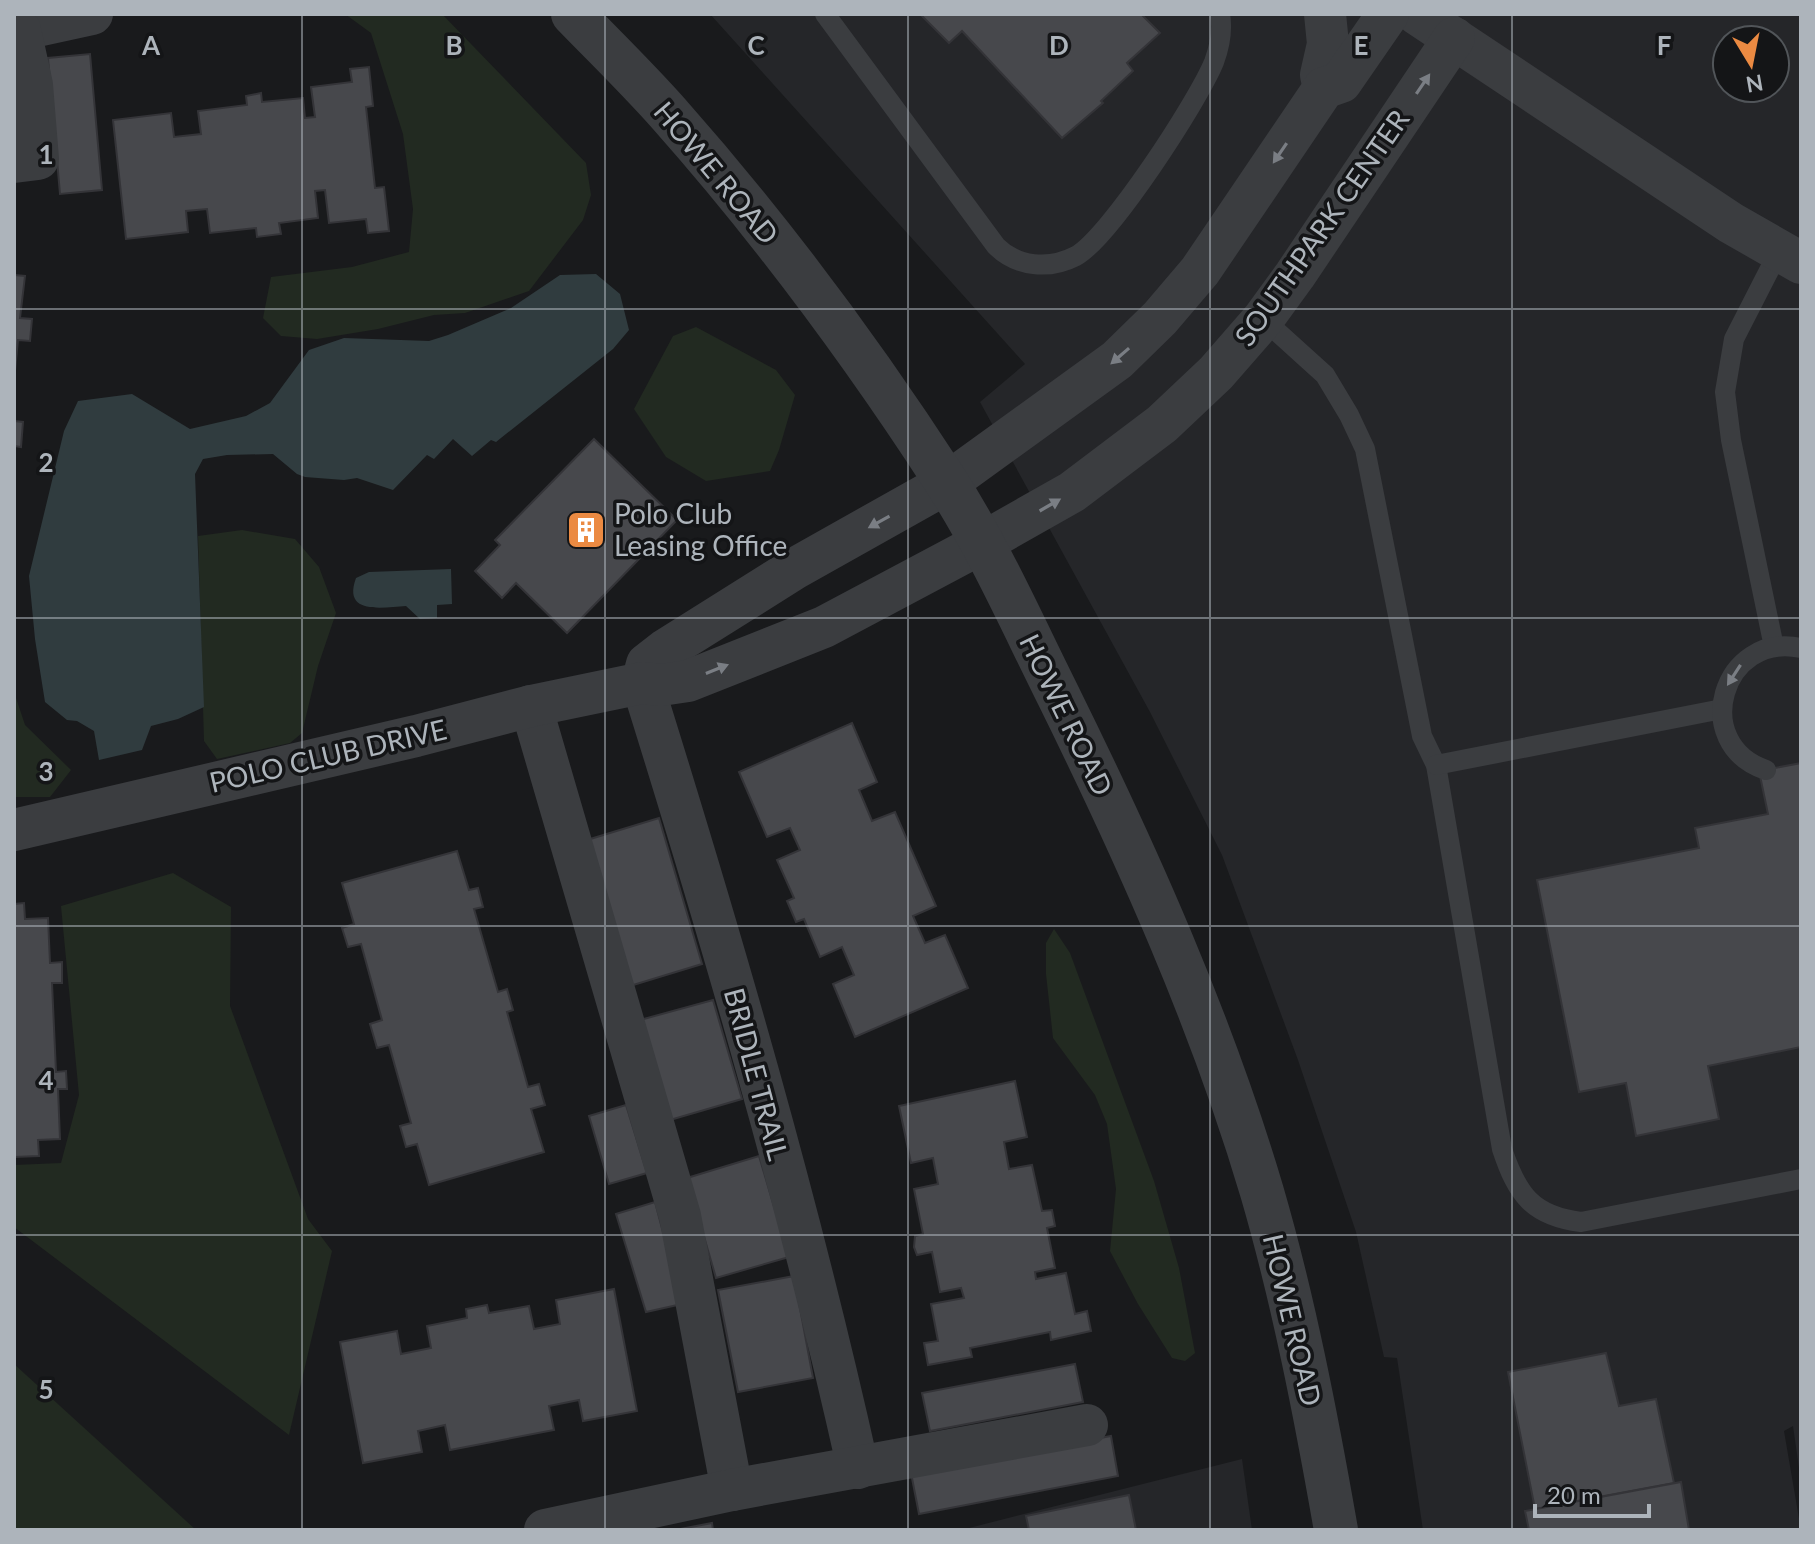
<svg xmlns="http://www.w3.org/2000/svg" width="1815" height="1544" font-family="Lato,sans-serif">
<style>
.built{fill:#252629;fill-rule:evenodd}
.green{fill:#222a21}
.water{fill:#303c3f}
.building{fill:#47484c;stroke:#343438;stroke-width:2}
.lines{fill:none;stroke-linecap:round;stroke-linejoin:round}
.service{stroke:#3b3d40;stroke-width:20}
.minor{stroke:#3b3d40;stroke-width:42}
.tertiary{stroke:#3b3d40;stroke-width:44}
.oneway{fill:#7a7e84}
.grid{fill:none;stroke:#adb4bb;stroke-width:2;stroke-opacity:0.55}
.labels{text-anchor:middle;stroke-width:7;stroke-linejoin:round;paint-order:stroke}
.street-label{font-size:28px;fill:#adb4bb;stroke:#141517}
.poi-label{font-size:28px;fill:#adb4bb;stroke:#141517;text-anchor:start}
.grid-label{font-size:26px;text-anchor:middle;font-weight:bold;fill:#adb4bb;stroke:#141517;stroke-width:7;stroke-linejoin:round;paint-order:stroke}
</style>
<rect width="100%" height="100%" fill="#191a1c"/>
<g class="built">
<path d="M710 14H1801V1482L1793 1426 1784 1431 1801 1530H1423L1397 1358 1384 1357 1356 1232 1298 1060 1222 855 1150 712 980 402 1025 364ZM1727 40H1775V88H1727Z"/>
<path d="M1242 1459 1252 1530H960L969 1528Z"/>
</g>
<g class="green">
<path d="M345 14H442L586 163 591 195 583 220 529 291 465 313 434 315 378 329 317 339 281 336 263 318 271 277 352 267 409 252 413 209 403 134 371 33Z"/>
<path d="M696 327 776 370 795 395 779 450 770 471 706 481 666 457 634 409 673 336Z"/>
<path d="M242 530 295 539 319 567 336 613 318 666 302 733 290 743 217 759 204 741 198 536Z"/>
<path d="M14 692 25 725 71 770 50 797H14Z"/>
<path d="M173 873 231 907 230 1006 308 1219 332 1251 289 1435 14 1227V1165L61 1163 79 1095 61 906Z"/>
<path d="M1054 929 1070 953 1154 1181 1179 1268 1195 1353 1185 1361 1172 1358 1138 1304 1110 1251 1116 1189 1107 1124 1095 1095 1053 1038 1046 974V943Z"/>
<path d="M14 1364 196 1530H14Z"/>
</g>
<g class="water">
<path d="M596 274 620 294 629 330 613 349 496 442 491 440 472 456 453 439 434 459 427 455 393 490 357 478 344 480 305 477 297 474 273 454 227 455 203 459 195 474 204 707 178 719 151 726 142 750 99 760 94 731 77 721 67 720 45 702 35 639 29 576 64 431 78 401 132 394 190 429 246 416 270 403 309 350 344 338 429 341 448 335 511 308 560 275Z"/>
<path d="M451 569 452 604 437 605V618L420 619 406 606C384 607 342 616 356 578L369 572Z"/>
</g>
<g class="building">
<path d="M920 14H1141L1160 33 1127 63 1133 71 1101 101 1103 103 1062 138 962 31 949 43Z"/>
<path d="M90 54 102 190 60 194 48 58Z"/>
<path d="M369 67 373 106 366 107 375 188 384 187 389 231 368 233 366 219 329 223 325 190 315 191 318 218 279 223 281 234 257 237 256 228 210 233 207 209 186 211 188 232 126 239 113 120 171 113 174 137 201 134 198 111 247 105 246 96 261 93 262 102 303 98 305 118 315 117 311 87 352 82 350 69Z"/>
<path d="M14 275 25 276 20 318 32 319 30 341 18 340 14 381Z"/>
<path d="M14 421 23 422 21 447 14 446Z"/>
<path d="M594 439 677 520 567 633 516 583 502 598 475 571 500 545 495 540Z"/>
<path d="M852 723 877 782 859 790 872 821 895 812 936 906 913 916 925 943 945 935 968 988 855 1037 833 984 854 975 842 947 820 957 804 919 796 922 787 901 794 898 777 860 800 850 790 828 767 837 739 772Z"/>
<path d="M1801 763V1047L1708 1066 1719 1119 1636 1136 1626 1083 1579 1092 1537 880 1699 848 1695 828 1768 814 1759 771Z"/>
<path d="M659 818 702 964 630 986 587 840Z"/>
<path d="M457 851 469 890 478 888 483 907 474 909 498 992 507 989 513 1010 507 1012 528 1087 539 1084 542 1095 545 1105 531 1109 544 1152 429 1185 417 1144 406 1147 400 1126 411 1123 389 1045 377 1048 370 1024 382 1020 361 944 348 947 342 928 354 924 342 883Z"/>
<path d="M24 903 25 919 48 918 50 963 62 962V983H52L56 1072 66 1071 67 1089H58L60 1139 38 1140 39 1156 14 1157V904Z"/>
<path d="M713 1000 742 1099 670 1120 640 1020Z"/>
<path d="M1015 1081 1027 1137 1004 1142 1009 1169 1032 1165 1042 1211 1052 1210 1055 1226 1047 1228 1055 1268 1035 1272 1036 1279 1066 1273 1075 1314 1087 1311 1091 1331 1051 1340 1050 1332 970 1348 972 1357 928 1365 924 1343 938 1341 931 1304 964 1298 961 1288 940 1292 932 1252 917 1255 914 1247 915 1236 923 1234 914 1189 938 1184 933 1158 911 1163 899 1106Z"/>
<path d="M626 1105 647 1173 609 1184 589 1116Z"/>
<path d="M759 1156 789 1257 716 1278 687 1178Z"/>
<path d="M655 1202 682 1304 646 1312 616 1214Z"/>
<path d="M794 1276 813 1378 738 1392 718 1290Z"/>
<path d="M614 1289 637 1411 583 1421 579 1400 549 1406 554 1430 450 1450 445 1425 418 1431 422 1452 363 1463 340 1342 397 1331 401 1354 431 1348 427 1326 467 1318 466 1309 487 1305 489 1313 529 1306 534 1329 560 1324 556 1300Z"/>
<path d="M1606 1353 1619 1406 1656 1399 1674 1483 1535 1509 1508 1372Z"/>
<path d="M1075 1364 1083 1402 930 1431 922 1393Z"/>
<path d="M1111 1436 1118 1476 919 1514 911 1473Z"/>
<path d="M1681 1482 1689 1530H1529L1525 1511Z"/>
<path d="M1129 1495 1136 1530H1029L1026 1516Z"/>
<path d="M712 1523 713 1530H675Z"/>
</g>
<g class="lines">
<g class="service">
<path d="M825 14 996 246C1017 267 1049 270 1076 256 1110 237 1198 101 1214 62 1220 46 1223 31 1220 14"/>
<path d="M1263 319 1325 375 1349 415 1365 449 1422 736 1436 765 1502 1149C1517 1194 1532 1216 1581 1222L1801 1179"/>
<path d="M1774 647 1731 440 1725 392 1734 339 1779 251"/>
<path d="M1436 765 1722 709"/>
<path d="M1766 770C1689 744 1722 631 1801 648"/>
</g>
<g class="minor">
<path d="M1417 14 1731 223 1801 263"/>
<path d="M14 31 92 14"/>
<path d="M1324 88 1321 75 1328 44 1325 14"/>
<path d="M14 162 38 159 32 85 20 30"/>
<path d="M642 683 647 664 665 650 794 569 947 483 1117 360 1160 318 1200 271 1324 88 1341 82 1388 14"/>
<path d="M642 683C723 942 799 1203 858 1468"/>
<path d="M531 706 680 1216 732 1490"/>
<path d="M14 830 416 736 531 706 642 683 661 685 688 681 824 627 982 543 1072 492 1162 424 1216 373 1263 319 1295 275 1454 38"/>
<path d="M545 1530 732 1490 1087 1425"/>
</g>
<path class="tertiary" d="M573 14C605 47 638 79 669 114 770 228 862 352 945 480 989 548 1022 623 1058 695 1137 855 1211 1020 1262 1192 1294 1302 1316 1416 1336 1530"/>
</g>
<defs><path id="oneway-solid" d="M-6-.8H1V-3.2L6.5 0L1 3.2V.8H-6Z" transform="scale(2)"/></defs>
<g class="oneway">
<use href="#oneway-solid" transform="translate(1423 84) rotate(-56)"/>
<use href="#oneway-solid" transform="translate(1280 153) rotate(124)"/>
<use href="#oneway-solid" transform="translate(1120 356) rotate(139)"/>
<use href="#oneway-solid" transform="translate(1050 505) rotate(-30)"/>
<use href="#oneway-solid" transform="translate(879 522) rotate(151)"/>
<use href="#oneway-solid" transform="translate(717 669) rotate(-22)"/>
<use href="#oneway-solid" transform="translate(1734 675) rotate(123)"/>
</g>
<path class="grid" d="M302 14V1530M605 14V1530M908 14V1530M1210 14V1530M1512 14V1530M14 309H1801M14 618H1801M14 926H1801M14 1235H1801"/>
<defs>
<g id="building-square" transform="scale(2)"><rect x="-9" y="-9" width="18" height="18" rx="4" fill="#eb8a42" stroke="#141517"/><path d="M-4-6H4V6H1V3H-1V6H-4ZM-2.5-4.3h1.7v1.8h-1.7ZM.8-4.3h1.7v1.8H.8ZM-2.5-1h1.7V.8h-1.7ZM.8-1h1.7V.8H.8Z" fill="#fff"/></g>
</defs>
<g fill-rule="evenodd">
<use href="#building-square" x="586" y="530"/>
</g>
<g class="labels">
<g class="street-label">
<text transform="translate(716 173) rotate(50)" y="10">HOWE ROAD</text>
<text transform="translate(1322 228) rotate(-55)" y="10">SOUTHPARK CENTER</text>
<text transform="translate(1066 715) rotate(64)" y="10">HOWE ROAD</text>
<text transform="translate(328 756) rotate(-13)" y="10">POLO CLUB DRIVE</text>
<text transform="translate(756 1074) rotate(75)" y="10">BRIDLE TRAIL</text>
<text transform="translate(1292 1320) rotate(77)" y="10">HOWE ROAD</text>
</g>
<g class="poi-label">
<text x="614" y="524">Polo Club<tspan x="614" dy="32">Leasing Office</tspan></text>
</g>
</g>
<g class="grid-label">
<text x="151" y="55">A</text>
<text x="454" y="55">B</text>
<text x="756" y="55">C</text>
<text x="1059" y="55">D</text>
<text x="1361" y="55">E</text>
<text x="1664" y="55">F</text>
<text x="46" y="164">1</text>
<text x="46" y="472">2</text>
<text x="46" y="781">3</text>
<text x="46" y="1090">4</text>
<text x="46" y="1399">5</text>
</g>
<rect width="1815" height="1544" fill="none" stroke="#adb4bb" stroke-width="32"/>
<g transform="translate(1751 64) rotate(170)"><circle r="38" fill="#141517" stroke="#515559" stroke-width="2"/>
<path d="M0-6L14 30L0 20L-14 30Z" fill="#eb8a42"/>
<text y="-12" font-size="22" font-weight="bold" text-anchor="middle" fill="#adb4bb">N</text>
</g>
<path d="M1535 1504v12h114v-12" fill="none" stroke="#adb4bb" stroke-width="4"/>
<text x="1547" y="1504" font-size="24" fill="#adb4bb" stroke="#141517" stroke-width="6" paint-order="stroke">20 m</text>
</svg>
